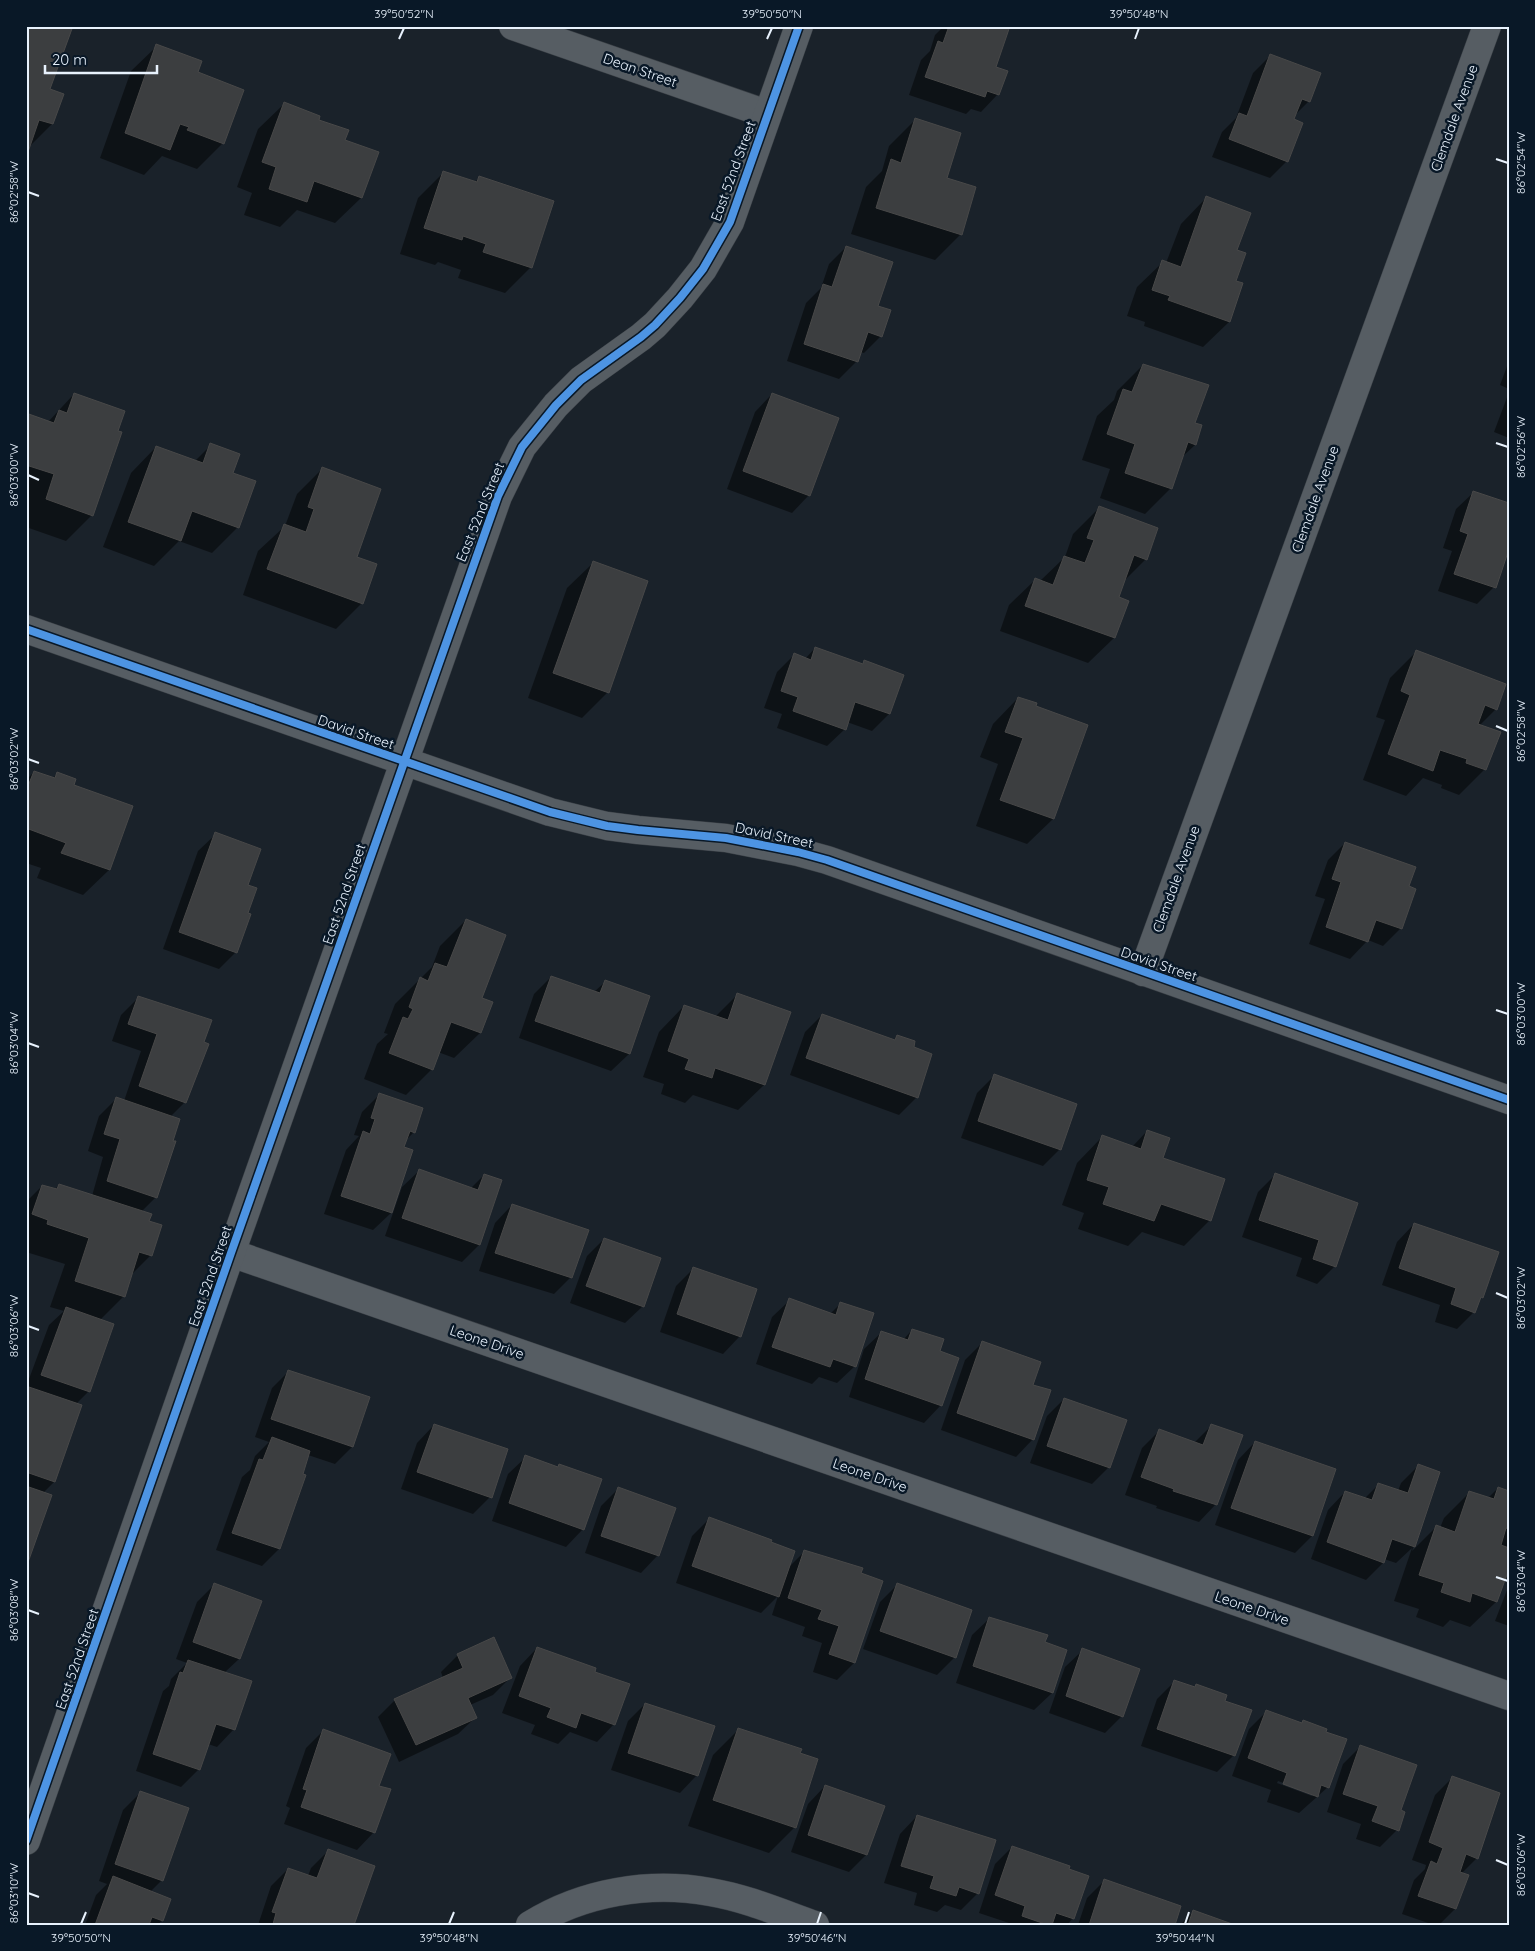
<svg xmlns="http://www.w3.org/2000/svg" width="1535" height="1951" font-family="Quicksand,sans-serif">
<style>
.shadow{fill:#0007;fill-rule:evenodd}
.building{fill:#3c3e40;stroke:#484848}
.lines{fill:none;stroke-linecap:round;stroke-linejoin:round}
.street-casing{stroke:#383e44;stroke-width:29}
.street{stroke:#565d63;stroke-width:28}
.cycleway-casing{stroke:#091827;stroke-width:11}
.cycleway{stroke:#4d94e3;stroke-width:8}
.ticks{fill:none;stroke:#e8f2fd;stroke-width:2}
.labels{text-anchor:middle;stroke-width:5;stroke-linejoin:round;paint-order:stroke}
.street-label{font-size:14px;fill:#e8f2fd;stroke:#091827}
.neatline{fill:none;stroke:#e8f2fd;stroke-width:2}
.ticks-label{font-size:12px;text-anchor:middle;fill:#e8f2fd}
</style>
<rect width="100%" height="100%" fill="#1a222a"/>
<g class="shadow">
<path d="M26 26 49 89 52 124 28 148 26 153Z"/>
<path d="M944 26H1008L995 68 998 94 981 112 971 109 966 114 909 95 921 60 930 51 935 35Z"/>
<path d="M157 46 196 73 223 143 197 169 162 156 144 175 100 158 131 71Z"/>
<path d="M1270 56 1309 101 1294 116 1287 161 1270 178 1212 157 1222 132 1236 118 1253 73Z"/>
<path d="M284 104 317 120 344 141 377 153 361 198 335 223 297 210 280 227 244 215 252 193 237 187 258 129Z"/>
<path d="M915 120 946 179 961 234 935 260 851 234 866 187 882 171 889 146Z"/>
<path d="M444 172 475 182 479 178 531 267 505 293 458 278 461 270 438 262 435 265 400 254 418 198Z"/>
<path d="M1206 198 1236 250 1234 281 1242 284 1229 322 1203 347 1144 326 1145 322 1127 316 1137 287 1163 262 1166 263 1181 224Z"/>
<path d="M846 247 876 307 881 336 864 353 860 352 857 361 839 379 787 361 806 303 821 288 829 264Z"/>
<path d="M1509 361V389L1500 385Z"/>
<path d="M1143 365 1194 424 1201 426 1195 445 1181 458 1171 488 1145 514 1100 498 1110 469 1082 460 1097 416 1114 400 1117 391Z"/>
<path d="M1509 392V438L1494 432Z"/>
<path d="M74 394 92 515 66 541 26 527V509L29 500 26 499V414L48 422Z"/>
<path d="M772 394 809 495 792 513 727 489 755 412Z"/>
<path d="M211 445 232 474 238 527 212 553 179 541 154 566 103 547 131 473 156 447 195 461Z"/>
<path d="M323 468 355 558 362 603 336 629 243 595 258 551 285 526 297 494Z"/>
<path d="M1474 492 1509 504V555L1506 554 1494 587 1477 604 1438 591 1452 551 1443 548 1456 509Z"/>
<path d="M1099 508 1146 559 1122 583 1117 598 1127 601 1114 638 1088 663 1000 631 1009 605 1035 580 1040 581 1065 557 1073 534Z"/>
<path d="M593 563 608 692 582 718 528 698 567 588Z"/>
<path d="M815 648 862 664 864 662 889 714 872 731 847 722 845 729 827 746 777 728 782 714 764 708 777 672 794 655 805 659Z"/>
<path d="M1416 652 1496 709 1479 726 1485 769 1459 795 1441 788 1442 785 1423 778 1406 796 1363 780 1385 720 1376 717 1390 678Z"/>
<path d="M1018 698 1034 707 1087 726 1053 819 1027 844 976 826 998 764 980 757 993 724Z"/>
<path d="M34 772 52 779 57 774 73 786 132 807 109 870 83 895 37 878 41 868 26 863V780Z"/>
<path d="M216 834 247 885 246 914 236 952 219 969 163 949 198 851Z"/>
<path d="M1345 843 1408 887 1401 928 1383 946 1368 940 1350 959 1309 944 1325 899 1315 896 1328 860Z"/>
<path d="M466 920 481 998 491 1003 480 1033 454 1058 438 1052 432 1069 406 1095 364 1079 377 1044 388 1034 384 1033 395 1004 432 967 440 946Z"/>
<path d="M551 977 594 992 605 982 649 997 629 1054 611 1071 519 1038 534 994Z"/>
<path d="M738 994 764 1085 738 1110 693 1095 685 1103 661 1094 664 1084 643 1077 659 1032 684 1006 715 1017Z"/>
<path d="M138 998 210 1021 185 1102 170 1117 156 1197 141 1212 148 1221 151 1255 130 1276 124 1296 100 1320 113 1325 88 1392 76 1404 54 1482 43 1493 26 1564V1387L49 1325 64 1311 50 1307 65 1264 26 1252V1202L42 1186 54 1190 59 1185 92 1196 103 1157 88 1151 99 1116 116 1099 124 1101 141 1051 112 1041 121 1015Z"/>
<path d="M822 1015 893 1041 897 1036 912 1048 917 1097 899 1115 790 1075 805 1032Z"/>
<path d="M994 1076 1060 1149 1043 1166 961 1138 977 1093Z"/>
<path d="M379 1095 414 1132 405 1141 403 1148 412 1151 391 1213 373 1230 324 1214 346 1150 359 1136 354 1135 362 1112Z"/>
<path d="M1147 1131 1161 1159 1223 1179 1209 1221 1184 1246 1142 1232 1128 1246 1078 1229 1084 1213 1062 1205 1077 1163 1102 1137 1132 1147Z"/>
<path d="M420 1170 471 1188 484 1175 501 1181 479 1245 462 1262 385 1236 402 1187Z"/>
<path d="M1275 1175 1357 1204 1335 1266 1317 1284 1296 1276 1302 1258 1242 1237 1258 1192Z"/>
<path d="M512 1205 571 1277 554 1294 479 1271 495 1223Z"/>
<path d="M1414 1224 1482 1297 1479 1300 1474 1312 1457 1329 1435 1322 1440 1305 1382 1285 1397 1242Z"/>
<path d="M604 1239 643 1306 625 1323 570 1303 587 1256Z"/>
<path d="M694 1268 740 1336 723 1354 660 1332 676 1286Z"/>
<path d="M790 1300 830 1314 841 1303 855 1366 837 1383 819 1377 812 1384 756 1364 772 1317Z"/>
<path d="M912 1330 939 1352 941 1405 924 1423 849 1397 864 1349 882 1332 903 1340Z"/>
<path d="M982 1343 1032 1385 1033 1439 1016 1457 941 1430 965 1360Z"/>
<path d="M289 1371 352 1447 335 1464 308 1455 301 1475 305 1476 279 1549 262 1566 216 1550 242 1477 250 1470 255 1456 269 1442 255 1437 272 1388Z"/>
<path d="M1064 1399 1109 1467 1092 1484 1030 1463 1047 1416Z"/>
<path d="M434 1425 490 1497 473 1514 401 1489 417 1443Z"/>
<path d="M1211 1426 1216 1504 1199 1522 1156 1508 1157 1506 1125 1495 1142 1448 1159 1431 1194 1443Z"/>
<path d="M1255 1442 1335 1470 1312 1536 1295 1553 1215 1525 1238 1460Z"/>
<path d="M526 1457 557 1468 559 1465 583 1529 566 1547 492 1521 508 1474Z"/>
<path d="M1418 1466 1439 1473 1412 1551 1436 1527 1440 1528 1444 1518 1470 1492 1488 1498 1498 1488 1509 1492V1544L1505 1548 1509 1565 1496 1602 1470 1627 1450 1620 1443 1627 1416 1617 1419 1609 1394 1601 1412 1548 1396 1563 1384 1559 1383 1563 1366 1580 1311 1559 1328 1510 1345 1492 1364 1499 1379 1484 1398 1491 1401 1483Z"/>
<path d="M618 1489 658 1555 641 1573 585 1553 601 1506Z"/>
<path d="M709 1519 770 1543 788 1568 805 1551 860 1574 854 1663 837 1680 813 1672 822 1643 802 1636 805 1627 772 1615 778 1596 761 1613 676 1583 692 1536Z"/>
<path d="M214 1585 260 1602 239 1659 224 1673 234 1729 217 1747 208 1744 199 1769 181 1787 136 1771 163 1691 169 1686 171 1679 187 1663 176 1659 197 1602Z"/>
<path d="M897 1585 955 1657 937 1675 863 1649 880 1602Z"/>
<path d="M1509 1585V1626L1495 1621Z"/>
<path d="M990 1618 1044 1643 1066 1650 1052 1693 1034 1710 956 1683 972 1635Z"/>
<path d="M537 1648 593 1672 614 1724 597 1742 570 1732 558 1744 531 1734 535 1725 502 1713 520 1666Z"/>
<path d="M1083 1650 1122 1716 1105 1733 1049 1713 1065 1667Z"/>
<path d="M458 1655 511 1677 493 1695 470 1705 476 1717 458 1734 399 1762 378 1717 395 1700 443 1678 441 1672Z"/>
<path d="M1174 1682 1193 1688 1196 1686 1223 1702 1234 1755 1217 1772 1141 1746 1157 1699Z"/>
<path d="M645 1704 697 1775 680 1793 611 1770 628 1721Z"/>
<path d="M1266 1712 1328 1787 1299 1813 1267 1802 1271 1790 1232 1776 1249 1729ZM1278 1781 1314 1794 1312 1796 1277 1783Z"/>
<path d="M738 1730 795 1827 769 1853 688 1826 713 1755Z"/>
<path d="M323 1731 378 1786 374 1832 357 1850 284 1824 290 1808 286 1806 306 1748Z"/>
<path d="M1360 1747 1397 1830 1380 1847 1356 1839 1361 1824 1327 1812 1343 1764Z"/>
<path d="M1452 1778 1477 1858 1461 1874 1467 1876 1455 1909 1439 1925H1434L1402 1914 1414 1880 1425 1869 1426 1865 1412 1860 1435 1795Z"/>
<path d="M825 1786 883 1806 866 1855 849 1872 791 1852 808 1804Z"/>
<path d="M141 1792 162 1880 150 1892 162 1920 158 1925H85L96 1895 107 1884 99 1881 123 1810Z"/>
<path d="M917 1816 978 1893 961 1910 945 1905 937 1912 914 1905 917 1893 884 1883 900 1834Z"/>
<path d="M1012 1847 1073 1918 1067 1925H1008L1009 1923 979 1913 995 1864Z"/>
<path d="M328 1851 353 1925H258L271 1886 288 1869 308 1876 311 1868Z"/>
<path d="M1104 1881 1174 1925H1078L1087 1898Z"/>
<path d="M1193 1912 1231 1925H1180Z"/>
</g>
<g class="building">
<path d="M26 26H73L50 89 64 94 53 124 39 120 27 155Z"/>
<path d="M949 26H1010L996 67 1008 71 999 95 987 91 985 97 925 77 938 41 943 43Z"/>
<path d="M156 44 202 61 198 72 244 90 224 144 187 130 189 127 180 124 170 150 125 133Z"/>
<path d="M1270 54 1321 73 1310 102 1302 99 1294 119 1303 123 1288 162 1229 139 1239 113 1247 116Z"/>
<path d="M284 102 320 116 319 120 349 130 345 140 379 152 362 198 314 181 307 202 269 189 276 167 262 162Z"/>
<path d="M915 118 961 133 947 178 976 187 962 235 876 208 891 159 901 163Z"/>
<path d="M443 171 477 182 479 176 554 201 532 268 483 252 486 244 463 236 462 240 424 228Z"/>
<path d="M1206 196 1251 213 1237 250 1246 253 1236 281 1243 283 1230 322 1168 300 1170 296 1152 290 1162 260 1181 267Z"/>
<path d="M846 246 893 262 878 306 891 310 882 337 868 332 858 362 804 344 823 284 832 287Z"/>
<path d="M1143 364 1209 385 1195 423 1202 425 1196 445 1188 442 1172 489 1125 473 1135 444 1107 434 1123 389 1132 392Z"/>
<path d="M74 393 125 411 118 431 122 432 93 516 46 499 54 474 26 465V413L54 423 59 410 67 413Z"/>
<path d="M772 393 839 418 810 496 743 471Z"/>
<path d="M210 443 240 454 233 473 256 481 239 528 192 511 181 541 128 522 156 446 203 463Z"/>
<path d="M322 467 381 489 357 557 377 564 363 604 267 569 284 524 306 532 314 509 308 507Z"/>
<path d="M1473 491 1509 503V549L1496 588 1454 574 1468 534 1460 531Z"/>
<path d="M1099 506 1158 528 1147 560 1134 555 1119 597 1129 601 1115 638 1025 606 1035 578 1053 585 1064 556 1085 563 1094 540 1087 538Z"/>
<path d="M593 561 648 581 609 693 553 673Z"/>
<path d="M815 647 863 664 864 660 904 675 890 714 855 702 846 730 793 711 798 697 781 691 794 653 811 660Z"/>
<path d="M1416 650 1506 684 1497 710 1485 705 1478 724 1501 732 1486 770 1466 763 1467 759 1440 750 1433 771 1388 754 1410 695 1401 691Z"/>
<path d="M1018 697 1037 703 1036 706 1088 725 1054 819 1000 800 1023 738 1005 732Z"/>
<path d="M34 771 55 778 57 772 76 779 74 785 133 806 110 870 61 853 66 843 26 828V791Z"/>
<path d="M215 832 261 849 248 885 257 888 248 913 251 914 237 953 179 932Z"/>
<path d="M1345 842 1416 867 1409 886 1416 889 1402 929 1376 920 1368 942 1326 927 1341 882 1332 879Z"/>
<path d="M466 919 506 935 482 998 493 1002 481 1033 451 1022 433 1070 389 1053 403 1017 408 1019 413 1009 409 1007 420 977 428 981 435 963 447 967Z"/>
<path d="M551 976 600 993 605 980 650 996 630 1054 535 1021Z"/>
<path d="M737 993 791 1012 765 1085 715 1068 712 1078 685 1069 689 1059 668 1051 684 1005 728 1020Z"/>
<path d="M138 996 212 1020 204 1042 209 1044 186 1103 139 1086 157 1034 128 1024Z"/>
<path d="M822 1014 895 1040 897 1035 915 1041 914 1047 932 1054 918 1098 806 1058Z"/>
<path d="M994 1074 1077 1104 1061 1150 978 1121Z"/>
<path d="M379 1093 423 1108 415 1133 410 1131 404 1147 413 1150 392 1213 341 1196 363 1131 370 1134 375 1119 371 1118Z"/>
<path d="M116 1097 180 1119 173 1141H176L157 1198 107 1181 120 1139 104 1134Z"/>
<path d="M1147 1130 1170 1138 1163 1158 1225 1179 1211 1221 1161 1204 1154 1221 1103 1204 1109 1187 1087 1180 1102 1135 1141 1149Z"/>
<path d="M419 1169 478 1190 484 1174 502 1180 480 1245 402 1218Z"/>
<path d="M1275 1173 1358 1203 1336 1267 1313 1259 1319 1240 1259 1220Z"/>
<path d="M59 1184 152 1214 149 1221 162 1225 152 1256 139 1252 125 1297 75 1281 89 1238 47 1224 48 1220 32 1214 42 1185 57 1189Z"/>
<path d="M512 1204 589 1230 572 1278 495 1253Z"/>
<path d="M1414 1223 1499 1252 1483 1298 1481 1297 1475 1313 1451 1304 1456 1288 1399 1268Z"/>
<path d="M604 1238 661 1258 644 1307 586 1286Z"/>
<path d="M693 1267 757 1289 741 1337 677 1314Z"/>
<path d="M789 1298 836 1315 840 1302 874 1313 856 1367 833 1359 830 1367 772 1347Z"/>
<path d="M66 1307 114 1324 90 1392 41 1375Z"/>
<path d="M912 1329 944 1339 940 1351 959 1358 942 1406 865 1379 881 1331 908 1340Z"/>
<path d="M982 1341 1041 1362 1033 1385 1051 1390 1034 1440 957 1413Z"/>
<path d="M288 1370 370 1397 353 1447 271 1419Z"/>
<path d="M26 1386 82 1405 55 1482 26 1472Z"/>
<path d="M1064 1398 1127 1420 1110 1468 1047 1446Z"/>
<path d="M434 1424 508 1449 492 1498 417 1472Z"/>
<path d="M1211 1424 1243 1435 1217 1505 1173 1491 1174 1489 1141 1477 1159 1429 1203 1445Z"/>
<path d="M272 1437 310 1451 303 1474 306 1475 280 1549 232 1533 259 1459 263 1460Z"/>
<path d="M1255 1441 1336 1469 1313 1536 1231 1508Z"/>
<path d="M525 1455 558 1467 559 1464 602 1479 584 1530 509 1503Z"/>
<path d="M1418 1464 1440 1472 1415 1547 1392 1539 1384 1563 1327 1542 1345 1491 1372 1500 1378 1483 1408 1493Z"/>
<path d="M26 1486 52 1495 26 1568Z"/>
<path d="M618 1487 676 1508 659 1556 601 1536Z"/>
<path d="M1498 1487 1509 1491V1529L1506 1528 1501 1545 1509 1548V1569L1497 1602 1472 1593 1470 1602 1441 1592 1444 1583 1419 1575 1436 1525 1455 1532 1469 1491 1494 1499Z"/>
<path d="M709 1517 772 1540 771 1542 795 1551 779 1597 692 1566Z"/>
<path d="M804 1550 863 1568 861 1573 883 1581 855 1663 829 1654 839 1626 818 1619 822 1610 788 1598Z"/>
<path d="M214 1583 262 1601 240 1659 193 1642Z"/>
<path d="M897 1583 972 1610 956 1658 880 1631Z"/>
<path d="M989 1617 1048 1635 1045 1642 1067 1650 1053 1693 973 1666Z"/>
<path d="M494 1637 512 1678 468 1698 477 1718 416 1745 394 1699 463 1668 457 1654Z"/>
<path d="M537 1647 596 1668 595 1672 630 1684 615 1725 581 1713 576 1728 547 1717 551 1708 519 1696Z"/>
<path d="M1082 1648 1140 1669 1123 1717 1066 1696Z"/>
<path d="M188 1660 252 1681 235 1730 216 1724 200 1770 153 1754 180 1672 183 1673Z"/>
<path d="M1174 1680 1195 1687 1196 1684 1227 1695 1225 1701 1252 1710 1235 1756 1157 1729Z"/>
<path d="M645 1703 715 1726 698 1776 628 1753Z"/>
<path d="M1266 1710 1302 1723 1303 1720 1327 1729 1326 1732 1347 1739 1329 1788 1321 1785 1318 1797 1283 1784 1287 1773 1248 1758Z"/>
<path d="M738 1728 802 1749 800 1753 818 1759 796 1828 713 1800Z"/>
<path d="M323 1729 391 1754 379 1786 391 1789 375 1833 301 1807 307 1790 303 1789Z"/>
<path d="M1360 1745 1417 1765 1401 1810 1405 1812 1399 1831 1372 1821 1378 1806 1343 1794Z"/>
<path d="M1452 1776 1500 1793 1478 1859 1466 1854 1460 1872 1469 1875 1456 1909 1418 1896 1431 1861 1437 1864 1443 1848 1429 1842Z"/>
<path d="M825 1785 885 1806 867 1855 808 1835Z"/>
<path d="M140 1791 189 1808 163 1881 115 1864Z"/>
<path d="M917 1815 996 1840 979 1894 959 1887 956 1896 930 1888 934 1876 901 1866Z"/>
<path d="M1012 1846 1070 1866 1069 1869 1089 1876 1074 1919 1056 1913 1052 1925H1048L1022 1916 1025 1906 995 1895Z"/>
<path d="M328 1849 375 1866 354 1925H313L307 1923 306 1925 273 1924 276 1913 272 1912 288 1868 317 1878Z"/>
<path d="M113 1876 171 1899 163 1921 152 1917 149 1925H95Z"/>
<path d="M1104 1879 1181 1906 1175 1925H1089Z"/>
<path d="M1193 1910 1235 1925H1188Z"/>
</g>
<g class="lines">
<g class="street-casing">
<g id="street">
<path d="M513 26 767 114"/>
<path d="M26 629 550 812 607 826 638 830 726 838 798 852 827 860 1509 1100"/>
<path d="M1143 972 1487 26"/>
<path d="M231 1253 1509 1696"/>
<path d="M26 1841 231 1253 498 496 522 447 556 405 581 380 641 337 655 325 680 298 703 269 730 222 799 26"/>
<path d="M530 1925C583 1892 649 1881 710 1892 746 1898 781 1913 815 1925"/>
</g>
</g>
<use href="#street" class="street"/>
<g class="cycleway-casing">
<g id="cycleway">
<path d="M26 629 550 812 607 826 638 830 726 838 798 852 827 860 1509 1100"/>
<path d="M26 1841 231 1253 498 496 522 447 556 405 581 380 641 337 655 325 680 298 703 269 730 222 799 26"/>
</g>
</g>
<use href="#cycleway" class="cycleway"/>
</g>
<path class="ticks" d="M399 39 404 28M767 39 772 28M1135 39 1139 28M1496 159 1508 163M28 192 39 196M1496 443 1508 447M28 475 39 480M1496 726 1508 731M28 759 39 763M1496 1010 1508 1014M28 1043 39 1047M1496 1293 1508 1298M28 1326 39 1330M1496 1577 1508 1581M28 1610 39 1614M1496 1860 1508 1865M28 1893 39 1897M81 1924 86 1912M449 1924 454 1912M817 1924 821 1912M1185 1924 1189 1912"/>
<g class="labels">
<g class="street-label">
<text transform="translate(640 70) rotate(19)" y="5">Dean Street</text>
<text transform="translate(1454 118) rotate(-70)" y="5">Clemdale Avenue</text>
<text transform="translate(733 171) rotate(-70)" y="5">East 52nd Street</text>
<text transform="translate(1315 499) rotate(-70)" y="5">Clemdale Avenue</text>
<text transform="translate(480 512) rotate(-68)" y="5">East 52nd Street</text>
<text transform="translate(356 732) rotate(19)" y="5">David Street</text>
<text transform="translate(774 835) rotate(12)" y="5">David Street</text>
<text transform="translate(1176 879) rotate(-70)" y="5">Clemdale Avenue</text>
<text transform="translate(344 894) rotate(-71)" y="5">East 52nd Street</text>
<text transform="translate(1159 964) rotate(19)" y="5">David Street</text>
<text transform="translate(210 1276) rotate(-71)" y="5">East 52nd Street</text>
<text transform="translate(487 1342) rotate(19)" y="5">Leone Drive</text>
<text transform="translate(870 1475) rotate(19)" y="5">Leone Drive</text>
<text transform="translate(1252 1608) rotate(19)" y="5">Leone Drive</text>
<text transform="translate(77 1659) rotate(-71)" y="5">East 52nd Street</text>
</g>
</g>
<rect width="1535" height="1951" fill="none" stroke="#091827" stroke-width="55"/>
<path d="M45 65v8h112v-8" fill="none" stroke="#e8f2fd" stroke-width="2.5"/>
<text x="52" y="65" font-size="15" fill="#e8f2fd" stroke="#091827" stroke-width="4" paint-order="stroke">20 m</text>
<rect x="28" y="28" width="1480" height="1896" class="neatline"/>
<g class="ticks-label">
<text x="404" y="18">39°50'52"N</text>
<text x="772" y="18">39°50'50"N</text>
<text x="1139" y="18">39°50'48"N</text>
<text transform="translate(1521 163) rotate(-90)" y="4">86°02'54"W</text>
<text transform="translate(14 192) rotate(-90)" y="4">86°02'58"W</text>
<text transform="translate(1521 447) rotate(-90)" y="4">86°02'56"W</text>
<text transform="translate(14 475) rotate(-90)" y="4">86°03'00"W</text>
<text transform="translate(1521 731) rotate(-90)" y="4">86°02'58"W</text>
<text transform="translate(14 759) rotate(-90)" y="4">86°03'02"W</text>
<text transform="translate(1521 1014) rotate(-90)" y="4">86°03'00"W</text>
<text transform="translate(14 1043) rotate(-90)" y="4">86°03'04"W</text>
<text transform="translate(1521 1298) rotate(-90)" y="4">86°03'02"W</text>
<text transform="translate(14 1326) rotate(-90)" y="4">86°03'06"W</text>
<text transform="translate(1521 1581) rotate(-90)" y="4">86°03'04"W</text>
<text transform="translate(14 1610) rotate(-90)" y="4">86°03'08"W</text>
<text transform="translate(1521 1865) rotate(-90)" y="4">86°03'06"W</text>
<text transform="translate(14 1893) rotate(-90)" y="4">86°03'10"W</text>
<text x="81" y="1942">39°50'50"N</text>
<text x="449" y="1942">39°50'48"N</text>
<text x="817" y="1942">39°50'46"N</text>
<text x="1185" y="1942">39°50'44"N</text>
</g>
</svg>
